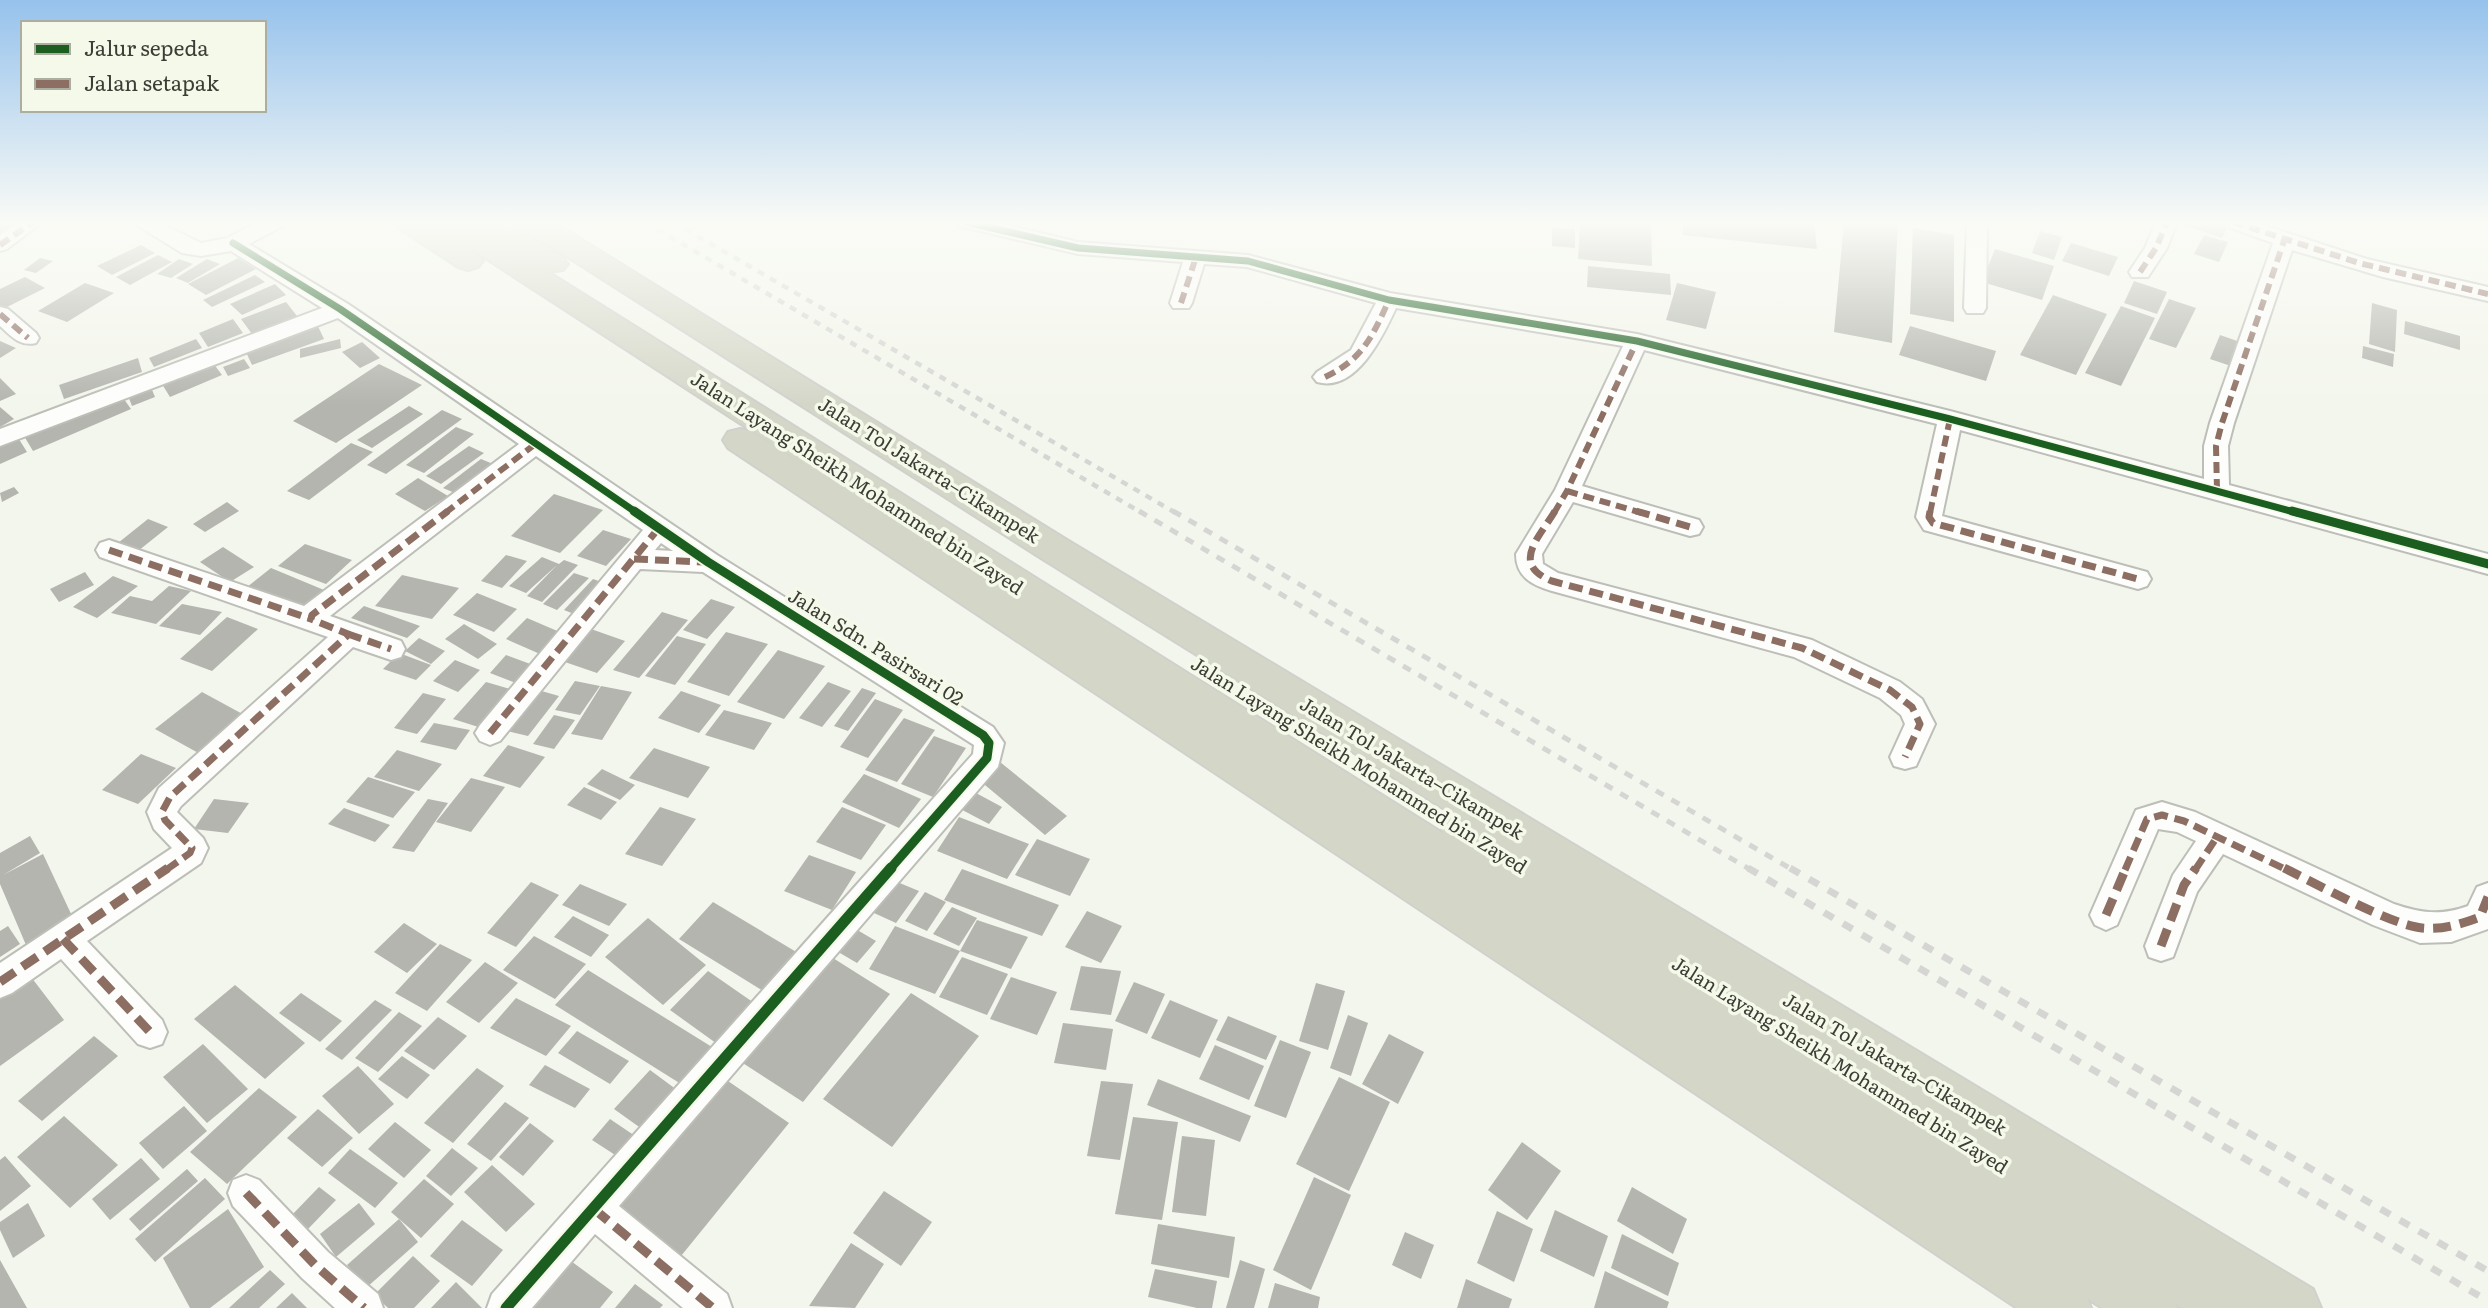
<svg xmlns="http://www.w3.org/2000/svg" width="2488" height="1308" font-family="Literata,serif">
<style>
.building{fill:#b3b5ae}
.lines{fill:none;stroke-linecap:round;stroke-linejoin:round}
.minor-casing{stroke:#bcbeb7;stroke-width:4}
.motorway-casing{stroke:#d0d1cc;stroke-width:4}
.minor{fill:#fdfefc;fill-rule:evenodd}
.motorway{fill:#d4d7c8;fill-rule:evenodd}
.rail-far2{stroke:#d5d6d3;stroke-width:4.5;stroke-dasharray:7 7;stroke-linecap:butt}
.rail-far1{stroke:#d5d6d3;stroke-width:5;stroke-dasharray:9 9;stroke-linecap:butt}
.rail{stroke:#d5d6d3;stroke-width:7;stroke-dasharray:11 11;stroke-linecap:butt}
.quiet-far2{stroke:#8d6e63;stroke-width:6;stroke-dasharray:11 6;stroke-linecap:butt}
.quiet-far1{stroke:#8d6e63;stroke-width:7;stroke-dasharray:14 7;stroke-linecap:butt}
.quiet{stroke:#8d6e63;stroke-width:9;stroke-dasharray:18 9;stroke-linecap:butt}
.cycleway-far2-casing{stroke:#f5f9e9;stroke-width:10}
.cycleway-far1-casing{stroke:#f5f9e9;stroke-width:13}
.cycleway-casing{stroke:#f5f9e9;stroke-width:16}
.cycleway-far2{stroke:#1b5e20;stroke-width:7}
.cycleway-far1{stroke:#1b5e20;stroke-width:9}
.cycleway{stroke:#1b5e20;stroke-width:11}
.labels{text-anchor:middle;stroke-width:7;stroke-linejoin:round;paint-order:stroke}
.street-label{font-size:19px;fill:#3b3d36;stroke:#f5f9e9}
</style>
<rect width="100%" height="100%" fill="#f3f6ec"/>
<g class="building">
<path d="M0 222H22L0 239Z"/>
<path d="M1580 222H1651L1652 266 1578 259Z"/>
<path d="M1683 222H1814L1817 249 1683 235Z"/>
<path d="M1844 222H1898L1892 343 1834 332Z"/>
<path d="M2175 222H2223L2229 224 2222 238Z"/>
<path d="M1552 227 1575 229V248L1552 246Z"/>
<path d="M1913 228 1954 235V322L1910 314Z"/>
<path d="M2040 231 2062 237 2054 260 2032 253Z"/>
<path d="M2204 235 2228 242 2219 262 2194 254Z"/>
<path d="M2071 243 2118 257 2109 276 2062 261Z"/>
<path d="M141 245 155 253 112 275 97 266Z"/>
<path d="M1995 249 2054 266 2042 300 1982 282Z"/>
<path d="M158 255 172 262 130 285 116 277Z"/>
<path d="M40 258 53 261 36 273 24 270Z"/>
<path d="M238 258 256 269 206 295 188 284Z"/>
<path d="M179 259 193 264 171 278 157 274Z"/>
<path d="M207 259 220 264 188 283 176 278Z"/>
<path d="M1588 266 1670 274 1671 295 1587 287Z"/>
<path d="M255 275 265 282 212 307 203 300Z"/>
<path d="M25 277 45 288 3 309 0 307V289Z"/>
<path d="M2134 281 2167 292 2157 314 2124 303Z"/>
<path d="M85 283 114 293 67 322 38 311Z"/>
<path d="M1677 283 1716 292 1706 329 1666 320Z"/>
<path d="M275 284 286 295 242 315 230 304Z"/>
<path d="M2053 295 2107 314 2076 375 2020 355Z"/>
<path d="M2169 299 2196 308 2176 348 2149 339Z"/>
<path d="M286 302 297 316 252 334 241 319Z"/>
<path d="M2372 303 2397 310 2395 352 2369 344Z"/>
<path d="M2121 306 2155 318 2121 386 2085 373Z"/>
<path d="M233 319 243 333 208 347 199 333Z"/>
<path d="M2405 321 2460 336V350L2404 334Z"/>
<path d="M317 324 324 339 252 365 245 350Z"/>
<path d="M1910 326 1996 351 1986 381 1899 355Z"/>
<path d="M2220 335 2246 344 2237 368 2210 359Z"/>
<path d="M196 339 202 348 154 367 149 358Z"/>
<path d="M340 339 341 348 300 358V349Z"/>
<path d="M0 341 16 348 0 358Z"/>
<path d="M362 342 380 358 360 368 342 352Z"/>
<path d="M2363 346 2394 354 2393 367 2362 358Z"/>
<path d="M138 358 142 372 64 399 59 385Z"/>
<path d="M244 359 250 368 228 376 223 367Z"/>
<path d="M213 363 222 375 170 397 162 384Z"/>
<path d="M379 364 422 385 336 443 293 421Z"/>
<path d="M0 378 16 394 0 401Z"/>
<path d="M150 385 155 397 132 406 127 393Z"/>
<path d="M121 395 131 409 33 451 24 436Z"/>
<path d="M409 406 423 414 372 448 357 440Z"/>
<path d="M0 407 14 419 0 427Z"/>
<path d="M442 410 462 419 386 474 367 465Z"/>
<path d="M456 427 474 434 424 473 406 465Z"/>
<path d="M17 436 27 452 0 464V443Z"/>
<path d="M351 443 373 452 309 500 287 491Z"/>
<path d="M469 446 484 453 441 484 426 476Z"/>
<path d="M481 459 493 464 455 493 443 488Z"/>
<path d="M418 478 448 496 425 511 395 494Z"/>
<path d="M14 487 19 493 2 502 0 493Z"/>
<path d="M554 494 603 510 560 553 511 536Z"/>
<path d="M227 502 239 511 205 532 193 524Z"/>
<path d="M148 519 168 527 133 555 113 547Z"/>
<path d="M603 530 631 539 606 566 577 556Z"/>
<path d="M305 544 352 560 326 584 278 566Z"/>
<path d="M223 547 254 567 230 582 200 562Z"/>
<path d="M506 555 527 561 502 588 481 581Z"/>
<path d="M542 557 559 564 564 560 578 565 542 602 527 596 557 565 526 593 509 586Z"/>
<path d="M271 568 324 590 301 610 247 587Z"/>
<path d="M85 572 94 585 59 602 50 589Z"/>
<path d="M574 573 589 578 557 610 543 604Z"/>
<path d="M402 575 459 588 432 619 375 606Z"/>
<path d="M113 576 138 586 97 618 73 607Z"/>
<path d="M593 579 604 583 574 614 564 610Z"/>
<path d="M169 586 191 591 156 624 111 613 130 596 152 601Z"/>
<path d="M477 593 517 609 494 632 453 615Z"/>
<path d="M711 599 735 607 707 639 683 630Z"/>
<path d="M182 604 222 612 200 635 159 626Z"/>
<path d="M364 606 420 626 407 638 351 618Z"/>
<path d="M662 612 688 620 639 678 613 670Z"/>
<path d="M227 617 258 629 212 671 180 659Z"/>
<path d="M527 618 562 633 540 654 506 639Z"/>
<path d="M464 624 497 644 478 659 445 639Z"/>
<path d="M591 629 625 641 597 673 562 661Z"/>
<path d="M726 632 768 644 729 696 687 682Z"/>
<path d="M677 636 706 644 675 685 645 676Z"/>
<path d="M419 638 445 651 431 664 405 651Z"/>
<path d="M778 650 825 666 784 719 737 702Z"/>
<path d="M399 653 431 665 416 680 383 669Z"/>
<path d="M506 655 533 665 516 683 490 673Z"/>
<path d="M455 660 480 670 458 692 433 681Z"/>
<path d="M575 681 600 686 580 715 555 710Z"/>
<path d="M486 682 520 692 488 730 453 719Z"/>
<path d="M828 682 851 691 822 727 799 718Z"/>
<path d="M601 686 632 692 602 740 571 734Z"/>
<path d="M531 688 559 696 528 736 499 729Z"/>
<path d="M862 688 876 693 848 731 834 726Z"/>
<path d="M681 691 721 705 699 733 658 718Z"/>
<path d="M202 692 248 717 202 755 155 729Z"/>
<path d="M423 693 446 699 417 734 394 728Z"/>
<path d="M875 699 903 710 868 758 840 747Z"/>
<path d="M724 710 772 723 754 750 705 735Z"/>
<path d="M554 715 575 720 554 749 533 744Z"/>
<path d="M904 718 935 730 897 782 865 770Z"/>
<path d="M434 723 470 730 456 750 420 742Z"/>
<path d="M934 736 966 748 933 797 901 784Z"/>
<path d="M508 745 545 757 520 788 483 776Z"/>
<path d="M654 748 710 767 688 798 629 778Z"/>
<path d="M397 750 442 764 419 791 374 777Z"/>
<path d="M141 754 176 768 138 804 102 790Z"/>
<path d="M1000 762 1067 816 1045 835 979 780Z"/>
<path d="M602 769 635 785 620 800 587 784Z"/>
<path d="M864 774 921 799 899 828 842 802Z"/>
<path d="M368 777 415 792 393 818 346 802Z"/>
<path d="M471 778 505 787 471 832 436 822Z"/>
<path d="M963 786 1002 807 989 824 949 803Z"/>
<path d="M584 787 617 802 601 820 567 805Z"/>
<path d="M214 799 249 803 228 833 194 829Z"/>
<path d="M428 799 448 803 414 852 392 848Z"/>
<path d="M660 807 696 819 662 866 625 854Z"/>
<path d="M842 807 886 825 861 860 816 842Z"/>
<path d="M344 808 390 825 375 842 328 824Z"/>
<path d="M959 817 1029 844 1007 879 937 851Z"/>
<path d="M30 836 40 853 3 875 43 854 73 918 26 945 0 884V853Z"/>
<path d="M1037 839 1090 859 1070 896 1015 875Z"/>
<path d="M809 855 856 872 832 910 784 891Z"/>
<path d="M962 869 1059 905 1042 936 944 900Z"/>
<path d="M885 877 919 891 896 923 863 908Z"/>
<path d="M531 882 559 895 516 947 487 933Z"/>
<path d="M580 884 627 904 609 926 562 905Z"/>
<path d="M925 892 946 902 927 931 905 921Z"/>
<path d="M713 902 798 953 765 992 679 939Z"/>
<path d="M952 907 977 918 959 946 933 934Z"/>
<path d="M1087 911 1122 926 1101 963 1065 947Z"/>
<path d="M573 916 609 935 591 957 554 937Z"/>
<path d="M648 918 706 965 663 1005 605 957Z"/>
<path d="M977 920 1028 937 1011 969 960 951Z"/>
<path d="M404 923 437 944 407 973 374 952Z"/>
<path d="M847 924 876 941 857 963 828 946Z"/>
<path d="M8 926 20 944 0 957V931Z"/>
<path d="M895 926 960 951 935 994 869 969Z"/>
<path d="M534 936 586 964 555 999 503 970Z"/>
<path d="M440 944 472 960 427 1011 395 993Z"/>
<path d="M825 953 890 994 803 1102 735 1058Z"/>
<path d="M962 957 1008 974 987 1015 939 997Z"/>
<path d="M485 962 518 983 479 1023 446 1002Z"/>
<path d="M1081 966 1121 971 1111 1015 1070 1010Z"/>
<path d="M588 970 712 1047 681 1084 555 1005Z"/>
<path d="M708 971 757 1005 720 1046 670 1010Z"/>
<path d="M28 973 64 1020 0 1066V992Z"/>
<path d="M1011 977 1057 992 1037 1035 990 1019Z"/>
<path d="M1134 982 1165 994 1147 1034 1115 1021Z"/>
<path d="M1316 983 1345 991 1328 1050 1299 1041Z"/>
<path d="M235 985 305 1043 265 1079 194 1019Z"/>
<path d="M301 993 342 1021 320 1042 279 1013Z"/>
<path d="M911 993 979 1036 892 1147 823 1099Z"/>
<path d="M516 998 571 1026 546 1056 490 1028Z"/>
<path d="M375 1000 392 1010 342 1060 325 1049Z"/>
<path d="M1170 1000 1218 1020 1200 1058 1151 1038Z"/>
<path d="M399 1012 422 1026 378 1072 355 1058Z"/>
<path d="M1348 1015 1368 1023 1351 1076 1330 1068Z"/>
<path d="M1228 1016 1277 1036 1266 1060 1216 1040Z"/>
<path d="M438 1017 467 1036 434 1070 404 1051Z"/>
<path d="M1063 1023 1113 1029 1106 1070 1054 1063Z"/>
<path d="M577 1031 629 1061 610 1084 558 1053Z"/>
<path d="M1389 1034 1424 1052 1398 1104 1362 1084Z"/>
<path d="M94 1036 118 1056 42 1121 18 1101Z"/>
<path d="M1280 1040 1311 1052 1286 1118 1254 1106Z"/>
<path d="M203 1044 248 1089 207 1123 163 1077Z"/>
<path d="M1215 1045 1264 1066 1249 1100 1199 1079Z"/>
<path d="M402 1056 430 1075 407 1099 378 1079Z"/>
<path d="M545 1065 590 1089 575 1108 529 1085Z"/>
<path d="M358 1066 394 1104 359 1134 322 1096Z"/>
<path d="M477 1068 504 1086 453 1143 424 1123Z"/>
<path d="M650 1070 677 1090 642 1129 614 1109Z"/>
<path d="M1339 1077 1390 1102 1349 1191 1296 1164Z"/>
<path d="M725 1079 789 1123 681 1256 614 1207Z"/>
<path d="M1158 1079 1251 1116 1240 1142 1147 1105Z"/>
<path d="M1101 1081 1133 1084 1120 1160 1087 1156Z"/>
<path d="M259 1088 297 1117 227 1184 190 1152Z"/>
<path d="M505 1102 529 1118 491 1161 467 1144Z"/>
<path d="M184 1106 207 1131 163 1169 139 1143Z"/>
<path d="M318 1109 353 1138 322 1167 287 1138Z"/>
<path d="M64 1116 118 1165 70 1208 17 1157Z"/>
<path d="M1133 1117 1178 1122 1162 1220 1115 1214Z"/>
<path d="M610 1119 641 1140 623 1160 592 1140Z"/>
<path d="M395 1122 431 1150 404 1178 368 1149Z"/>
<path d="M530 1123 554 1141 523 1176 499 1157Z"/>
<path d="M1182 1136 1215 1140 1206 1216 1172 1212Z"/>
<path d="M1522 1142 1561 1171 1527 1220 1488 1190Z"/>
<path d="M452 1148 478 1168 451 1196 426 1176Z"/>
<path d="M350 1149 398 1183 375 1208 328 1173Z"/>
<path d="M5 1156 31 1186 0 1211V1160Z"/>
<path d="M141 1158 160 1179 110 1220 92 1199Z"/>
<path d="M492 1165 535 1204 506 1232 464 1192Z"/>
<path d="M187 1169 198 1181 140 1231 129 1219Z"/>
<path d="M1314 1177 1351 1195 1311 1290 1273 1270Z"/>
<path d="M205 1178 225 1199 155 1262 135 1239Z"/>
<path d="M424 1179 454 1204 421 1238 391 1212Z"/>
<path d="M319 1187 336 1200 308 1229 290 1217Z"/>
<path d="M1632 1187 1687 1219 1673 1254 1617 1221Z"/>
<path d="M884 1191 932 1222 901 1266 853 1233Z"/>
<path d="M28 1203 45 1236 13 1258 0 1230V1222Z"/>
<path d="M359 1203 375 1224 336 1257 320 1234Z"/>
<path d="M228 1209 264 1267 210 1308H190L163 1258Z"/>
<path d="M1555 1210 1608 1236 1594 1277 1540 1251Z"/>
<path d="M1497 1211 1533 1229 1514 1282 1477 1263Z"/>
<path d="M399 1219 418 1242 366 1288 347 1265Z"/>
<path d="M462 1220 503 1250 472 1286 430 1256Z"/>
<path d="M1158 1224 1235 1237 1229 1278 1151 1264Z"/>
<path d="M1405 1232 1434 1245 1421 1279 1392 1265Z"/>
<path d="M1622 1234 1679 1263 1668 1296 1611 1268Z"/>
<path d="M851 1243 884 1264 855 1308 809 1306Z"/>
<path d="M560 1253 613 1292 600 1308H514Z"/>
<path d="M413 1256 440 1281 414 1308H388L374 1295Z"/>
<path d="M0 1260 27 1308H0Z"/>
<path d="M1240 1260 1265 1269 1254 1308H1226Z"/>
<path d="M1155 1269 1217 1281 1212 1308H1197L1148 1297Z"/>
<path d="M270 1270 285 1284 259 1308H229Z"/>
<path d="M1605 1271 1669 1302 1667 1308H1594Z"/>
<path d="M1466 1279 1512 1299 1509 1308H1457Z"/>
<path d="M456 1282 482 1308H431Z"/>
<path d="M1275 1283 1320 1297 1318 1308H1268Z"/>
<path d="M635 1284 663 1305 660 1308H615Z"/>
<path d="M292 1293 307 1308H276Z"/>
</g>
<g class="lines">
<g class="minor-casing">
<g id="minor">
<path d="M19 222H43L7 249 0 251V235Z"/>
<path d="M132 222H158L201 243 227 238 259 222H286L283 226 249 244 348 304 717 555 993 727 1004 743 998 767 619 1206 727 1294 732 1308H683L595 1234 532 1308H487L492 1294 973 754 974 745 703 572 640 569 500 741 490 745 480 741 475 733 480 725 643 530 536 456 330 616 401 641 405 649 401 657 391 660 353 647 181 806 177 812 203 838 208 848 201 863 87 941 162 1020 167 1032 162 1044 150 1048 138 1044 61 959 12 993 0 998V963L172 848 154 829 147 812 159 788 328 637 100 557 96 550 100 543 109 540 118 543 304 606 519 444 338 318 0 446V429L322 308 231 251 201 256 182 253ZM661 543 673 551 655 550Z"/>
<path d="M956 222H995L1078 242 1248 255 1390 293 1637 334 1950 411 2204 479V446L2210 423 2273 243 2226 226 2223 222H2254L2367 259 2488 287V301L2383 277 2292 250 2234 423 2228 446 2229 485 2488 554V574L1960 430 1942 516 2147 572 2151 579 2147 586 2138 589 1924 530 1916 517 1937 424 1644 350 1582 486 1699 520 1703 527 1699 534 1690 536 1573 502 1542 554 1543 564 1558 573 1812 640 1900 682 1922 699 1935 724 1916 766 1905 769 1894 766 1890 757 1905 724 1901 715 1880 698 1794 657 1552 591C1532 585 1516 577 1516 554L1555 490 1623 346 1396 308C1383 336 1356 393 1317 382L1313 377 1317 372 1351 350 1376 303 1247 267 1204 264 1192 303 1189 308H1173L1170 303 1183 262 1078 254 959 226Z"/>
<path d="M1967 222H1987L1986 308 1983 313H1967L1964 308Z"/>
<path d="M2156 222H2177L2167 248 2148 277H2132L2129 272 2145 248Z"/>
<path d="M0 307 8 309 36 333 39 338 36 343C20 347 11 336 0 326Z"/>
<path d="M2162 802 2195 812 2394 904C2420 913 2441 916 2468 906L2477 887 2488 883V929L2451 942 2420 943 2373 925 2223 854 2197 892 2173 957 2161 961 2149 957 2145 946 2173 875 2196 841 2177 832 2158 829 2117 925 2106 930 2095 925 2090 915 2136 810Z"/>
<path d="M246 1175 259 1180 328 1252 378 1294 383 1308H335L302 1278 233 1206 228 1193 233 1180Z"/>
</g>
</g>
<g class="motorway-casing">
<g id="motorway">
<path d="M395 222H429L478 255 483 261 478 267 468 270 458 267 399 228Z"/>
<path d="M435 222H469L474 225 472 222H506L563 258 568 264 563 270 548 272 1444 834 1442 830 1448 817 1454 815 1041 558 522 228 518 222H553L1067 540 2313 1289 2321 1308H2182L2175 1303 2177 1308H2102L2087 1298 2091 1308H2017L728 448 723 440 728 432 740 429 752 432 869 507 439 228Z"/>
</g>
</g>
<use href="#minor" class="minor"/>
<use href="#motorway" class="motorway"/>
<g class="rail-far2">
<path d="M645 222 1142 513"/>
<path d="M673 222 1176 513"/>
</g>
<g class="rail-far1">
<path d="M1139 511 1751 870"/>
<path d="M1173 511 1793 870"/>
</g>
<g class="rail">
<path d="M1748 868 2488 1301"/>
<path d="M1790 868 2488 1271"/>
</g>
<g class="quiet-far2">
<path d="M2233 222 2359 263 2488 294"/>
<path d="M0 245 33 222"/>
<path d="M2140 272 2156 248 2167 222"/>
<path d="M1181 303 1196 257"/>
<path d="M0 314 28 338"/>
<path d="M1325 377C1363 359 1372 337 1389 300"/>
<path d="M2217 490 2216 446 2222 423 2284 241"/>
<path d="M1567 491 1642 513"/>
<path d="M445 513 534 445"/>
<path d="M1554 513 1567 491 1637 341"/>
<path d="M1930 513 1950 419"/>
</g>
<g class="quiet-far1">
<path d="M1555 511C1539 538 1510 564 1552 581L1802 648 1890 690 1912 707 1920 724 1905 757"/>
<path d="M1636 511 1690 527"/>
<path d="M1930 511 1929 517 1933 523 2138 579"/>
<path d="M109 550 311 619"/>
<path d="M634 559 704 562"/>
<path d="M348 634 391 649"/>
<path d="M490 733 658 529"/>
<path d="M166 870 190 853 192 848 165 820 162 812 170 797 347 636 348 634 311 619 312 615 448 511"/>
<path d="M2125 870 2147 819 2162 815 2184 821 2287 870"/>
<path d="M2195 870 2217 837"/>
</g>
<g class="quiet">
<path d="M2284 868C2315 883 2391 925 2422 928 2443 930 2461 924 2480 917L2488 897"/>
<path d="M2106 915 2126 868"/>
<path d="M63 939 150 1032"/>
<path d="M2161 946 2184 885 2196 868"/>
<path d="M0 982 168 868"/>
<path d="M246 1193 315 1265 364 1308"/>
<path d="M594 1209 713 1308"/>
</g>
<g class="cycleway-far2-casing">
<g id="cycleway-far2">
<path d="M966 222 1078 248 1248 261 1389 300 1637 341 1950 419 2298 513"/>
<path d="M233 243 340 309 637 513"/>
</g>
</g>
<g class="cycleway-far1-casing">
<g id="cycleway-far1">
<path d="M634 511 708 562 983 735 989 743 987 758 889 870"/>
<path d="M2292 511 2488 564"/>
</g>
</g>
<g class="cycleway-casing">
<path id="cycleway" d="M506 1308 891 868"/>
</g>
<use href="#cycleway-far2" class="cycleway-far2"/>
<use href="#cycleway-far1" class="cycleway-far1"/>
<use href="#cycleway" class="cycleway"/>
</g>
<linearGradient id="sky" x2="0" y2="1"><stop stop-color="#96c2ec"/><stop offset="0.55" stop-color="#fafbf6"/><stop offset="1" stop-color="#fafbf6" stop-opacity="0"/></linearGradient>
<rect width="2488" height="405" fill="url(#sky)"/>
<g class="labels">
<g class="street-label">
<text transform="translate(929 470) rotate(32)" y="7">Jalan Tol Jakarta–Cikampek</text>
<text transform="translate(857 483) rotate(33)" y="7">Jalan Layang Sheikh Mohammed bin Zayed</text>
<text transform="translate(876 647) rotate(32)" y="7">Jalan Sdn. Pasirsari 02</text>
<text transform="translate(1359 765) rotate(32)" y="7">Jalan Layang Sheikh Mohammed bin Zayed</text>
<text transform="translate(1412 768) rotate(31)" y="7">Jalan Tol Jakarta–Cikampek</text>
<text transform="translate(1895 1064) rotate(31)" y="7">Jalan Tol Jakarta–Cikampek</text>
<text transform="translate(1840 1065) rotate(32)" y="7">Jalan Layang Sheikh Mohammed bin Zayed</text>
</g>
</g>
<rect x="21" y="21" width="245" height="91" fill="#f5f9e9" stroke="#abaea1" stroke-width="2"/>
<rect x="35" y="44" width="35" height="10" fill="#1b5e20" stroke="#abaea1" stroke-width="2"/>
<text x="84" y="56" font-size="21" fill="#3b3d36">Jalur sepeda</text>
<rect x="35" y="79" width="35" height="10" fill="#8d6e63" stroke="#abaea1" stroke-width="2"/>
<text x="84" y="91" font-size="21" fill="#3b3d36">Jalan setapak</text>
</svg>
